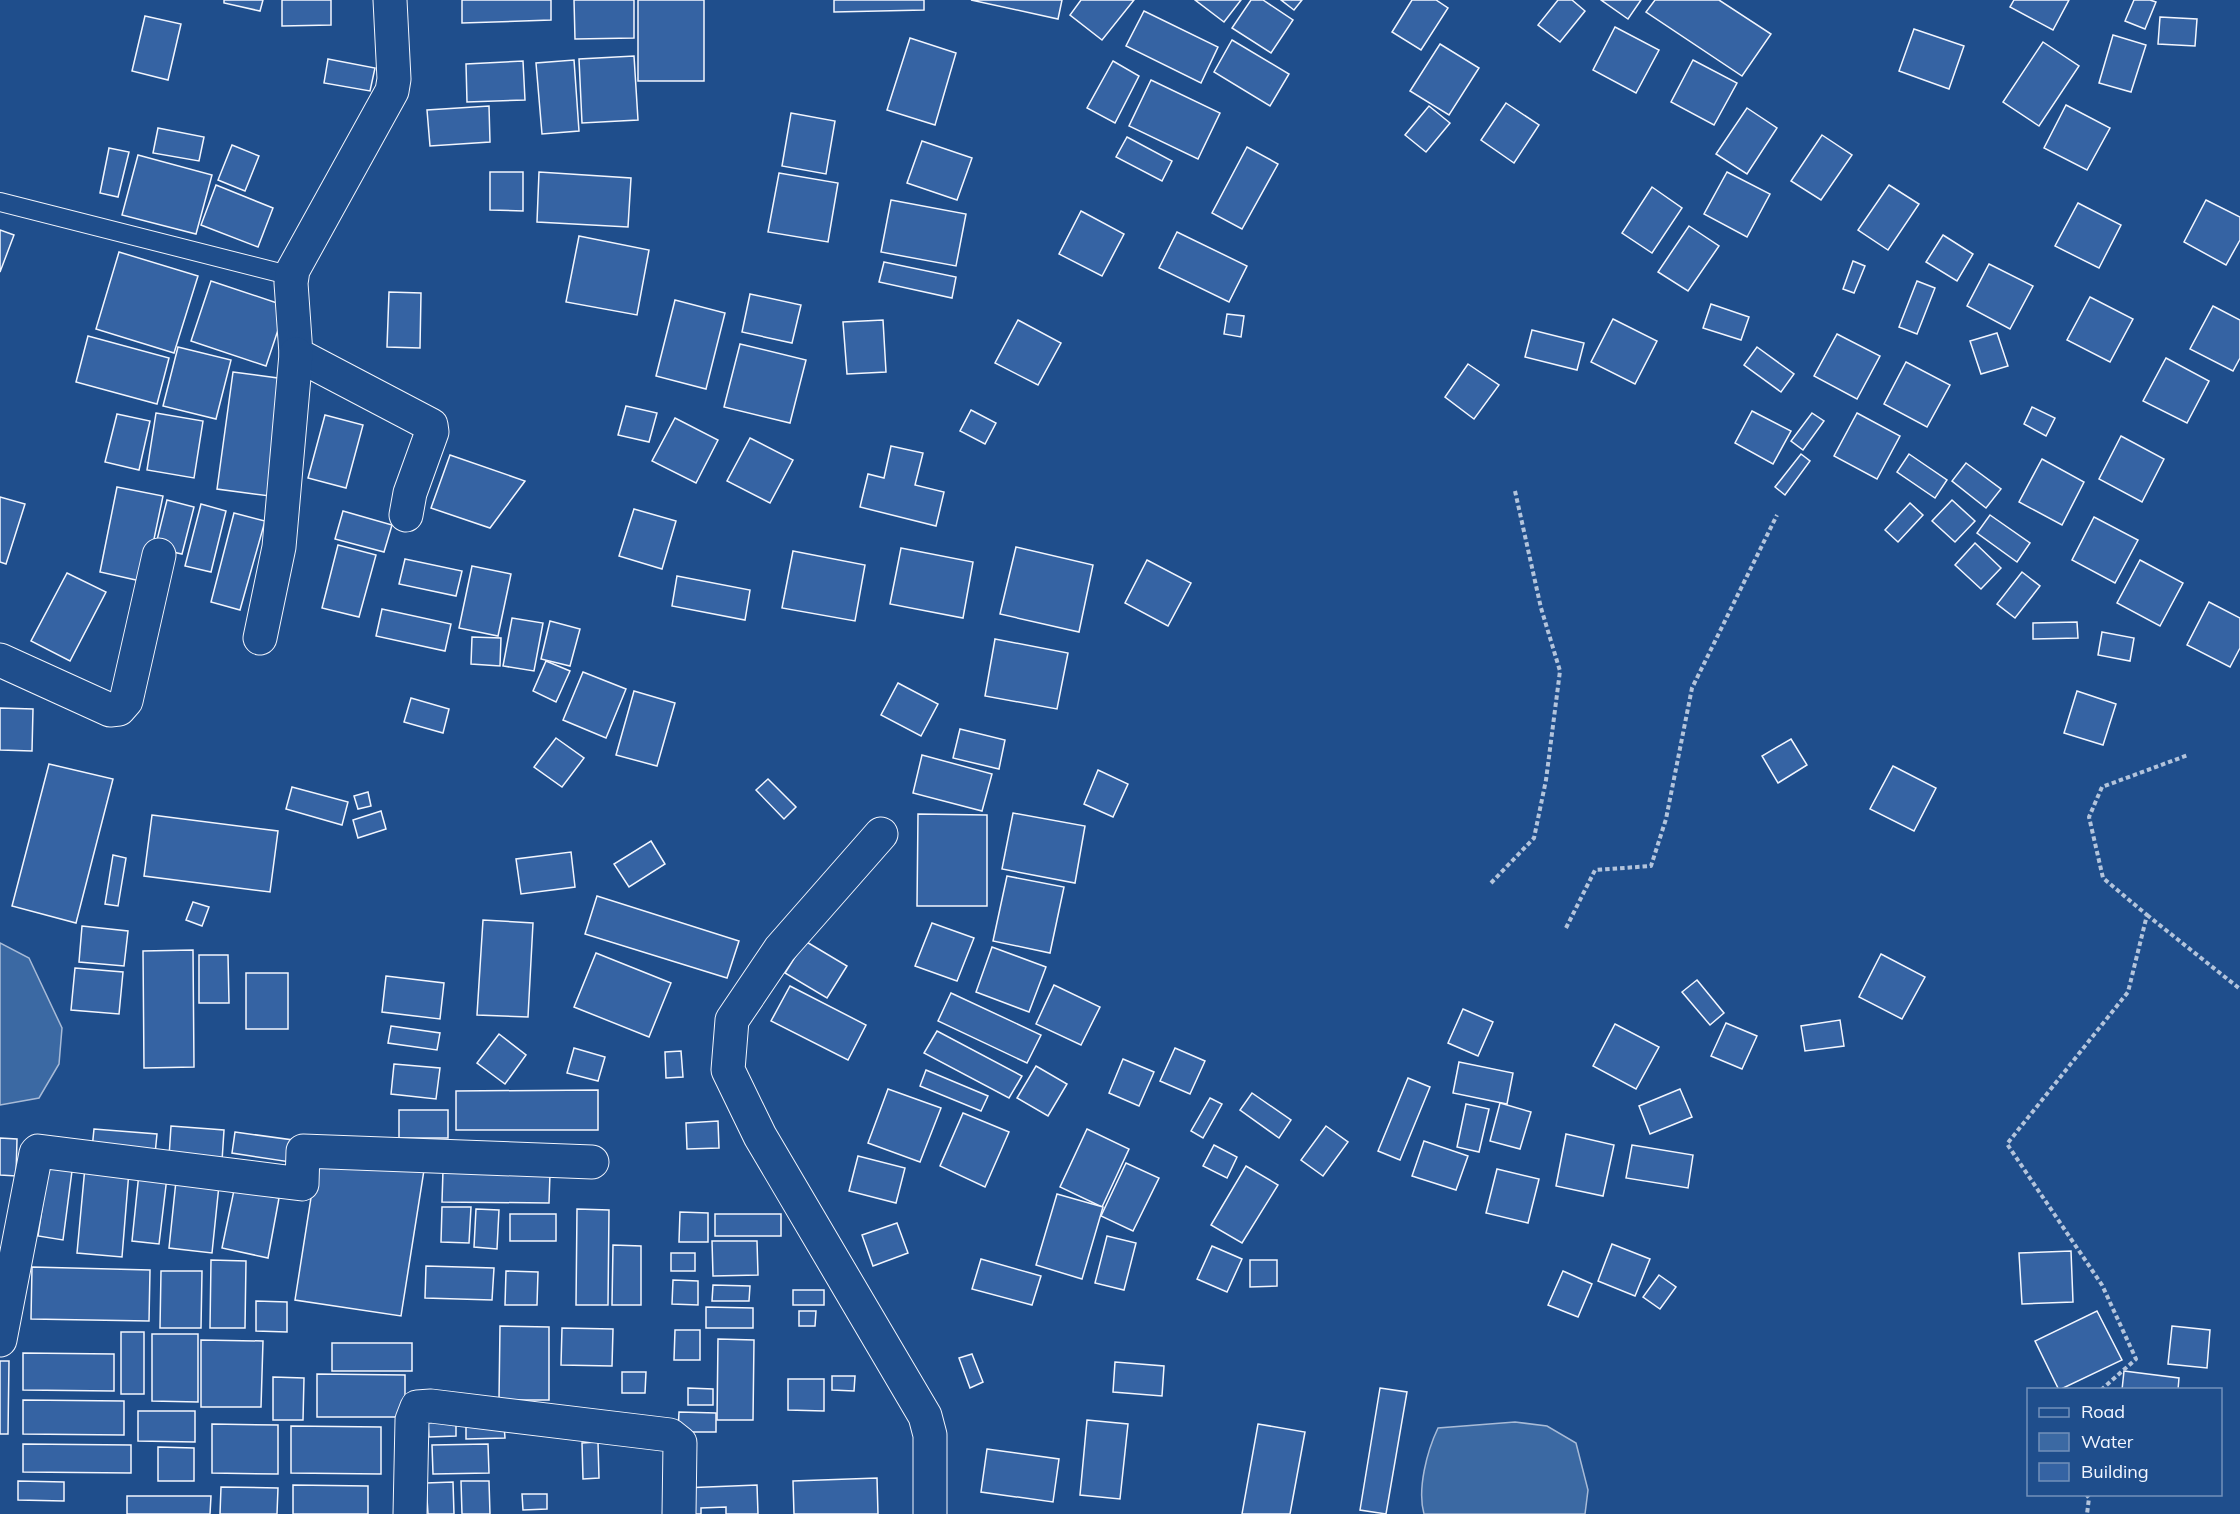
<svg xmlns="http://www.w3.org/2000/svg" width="2240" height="1514" font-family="Mulish,sans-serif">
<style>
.water{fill:#3b69a3;stroke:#a8bbd7;stroke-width:1.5}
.building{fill:#3563a3;stroke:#f2f6ff;stroke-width:1.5}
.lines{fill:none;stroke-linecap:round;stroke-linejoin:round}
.lane-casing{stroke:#f2f6ff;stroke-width:20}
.street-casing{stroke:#f2f6ff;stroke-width:35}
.path{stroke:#b3c4dc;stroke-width:4;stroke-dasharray:4.5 3;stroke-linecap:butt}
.lane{stroke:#1f4e8c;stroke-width:18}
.street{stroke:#1f4e8c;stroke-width:33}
</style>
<rect width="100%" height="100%" fill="#1f4e8c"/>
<g class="water">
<path d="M0 943 29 958 62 1028 59 1064 39 1098 0 1105Z"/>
<path d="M1515 1422 1547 1426 1576 1443 1588 1490 1585 1514H1424C1417 1489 1427 1451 1438 1428Z"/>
</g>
<g class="building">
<path d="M224 0H263L260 11 224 3Z"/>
<path d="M282 0H331V25L282 26Z"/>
<path d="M462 0H551V20L462 23Z"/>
<path d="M574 0H634V38L575 39Z"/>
<rect x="638" y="0" width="66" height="81"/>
<path d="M834 0H924V10L834 12Z"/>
<path d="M971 0H1062L1058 19Z"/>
<path d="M1081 0H1134L1102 40 1070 15Z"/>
<path d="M1195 0H1241L1224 22Z"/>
<path d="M1251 0H1263L1293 20 1271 53 1232 28Z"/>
<path d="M1281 0H1302L1294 10Z"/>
<path d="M1412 0H1436L1448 8 1421 50 1392 32Z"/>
<path d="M1558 0H1572L1585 11 1560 42 1538 25Z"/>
<path d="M1601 0H1641L1628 19Z"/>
<path d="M1655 0H1719L1771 34 1742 76 1646 12Z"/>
<path d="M2014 0H2069L2053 30 2010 7Z"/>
<path d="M2134 0H2150L2156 2 2145 29 2125 21Z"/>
<path d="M1144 11 1218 47 1201 83 1126 46Z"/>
<path d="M145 16 181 24 168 80 132 71Z"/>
<path d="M2160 17 2197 19 2195 46 2158 44Z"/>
<path d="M1615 27 1659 50 1636 93 1593 70Z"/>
<path d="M1914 29 1964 46 1949 89 1899 71Z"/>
<path d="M2113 35 2146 45 2131 92 2099 83Z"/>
<path d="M910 38 956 53 935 125 887 110Z"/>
<path d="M1232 40 1289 74 1270 106 1214 72Z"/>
<path d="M2043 42 2079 66 2039 126 2003 102Z"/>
<path d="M1440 44 1479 68 1449 115 1410 91Z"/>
<path d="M634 56 638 120 582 123 579 59Z"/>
<path d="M328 59 375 68 370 91 324 83Z"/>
<path d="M574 60 579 131 542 134 536 63Z"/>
<path d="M1693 60 1737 83 1714 125 1671 102Z"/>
<path d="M523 61 525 100 467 102 466 64Z"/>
<path d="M1113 61 1139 76 1115 123 1087 108Z"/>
<path d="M1151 80 1220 113 1198 159 1129 126Z"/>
<path d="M1506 103 1539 125 1514 163 1481 140Z"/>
<path d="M2066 105 2110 128 2087 170 2044 148Z"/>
<path d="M489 106 490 142 430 146 427 110Z"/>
<path d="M1429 106 1450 123 1426 152 1405 135Z"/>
<path d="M1747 108 1777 128 1747 174 1716 154Z"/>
<path d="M791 113 835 121 826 174 782 166Z"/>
<path d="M158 128 204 137 199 161 153 153Z"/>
<path d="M1822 135 1852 155 1821 200 1791 181Z"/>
<path d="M1127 137 1172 161 1162 181 1116 157Z"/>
<path d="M922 141 972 158 957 200 907 183Z"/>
<path d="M232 145 259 156 245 191 218 180Z"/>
<path d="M1247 147 1278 164 1242 229 1212 213Z"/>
<path d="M109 148 129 152 118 197 100 193Z"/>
<path d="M138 155 212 175 196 234 122 215Z"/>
<path d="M490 172H523V211L490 210Z"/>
<path d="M539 172 631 178 628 227 537 222Z"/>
<path d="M1727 172 1770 194 1747 237 1704 214Z"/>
<path d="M779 173 838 183 828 242 768 232Z"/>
<path d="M216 185 273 208 258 247 201 225Z"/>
<path d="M1889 185 1919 204 1888 250 1858 230Z"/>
<path d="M1652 187 1682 208 1652 253 1622 233Z"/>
<path d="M891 200 966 214 956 266 881 252Z"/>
<path d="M2206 200 2240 217V240L2226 265 2184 242Z"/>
<path d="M2078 203 2121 225 2099 268 2055 246Z"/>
<path d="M1081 211 1124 234 1102 276 1059 254Z"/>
<path d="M1689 226 1719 246 1688 291 1658 272Z"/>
<path d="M0 230 14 235 0 272Z"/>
<path d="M1177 232 1247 266 1229 302 1159 268Z"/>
<path d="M1943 235 1973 254 1957 281 1926 262Z"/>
<path d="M579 236 649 250 637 315 566 302Z"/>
<path d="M119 252 198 276 174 353 96 329Z"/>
<path d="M1853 261 1865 266 1854 293 1843 289Z"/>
<path d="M884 262 956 277 952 298 879 282Z"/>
<path d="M1989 264 2033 286 2010 329 1967 306Z"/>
<path d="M211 281 286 306 266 366 191 341Z"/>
<path d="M1917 281 1935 288 1917 334 1899 327Z"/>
<path d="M389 292 421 293 420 348 387 347Z"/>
<path d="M750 294 801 305 792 343 742 332Z"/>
<path d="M2090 297 2133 319 2110 362 2067 340Z"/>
<path d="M675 300 725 313 706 389 656 376Z"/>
<path d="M1711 304 1749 317 1741 340 1703 328Z"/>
<path d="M2213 306 2240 320V358L2233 371 2190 349Z"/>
<path d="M1227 314 1244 316 1241 337 1224 334Z"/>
<path d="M1613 319 1657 341 1635 384 1591 362Z"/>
<path d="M883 320 886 372 847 374 843 322Z"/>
<path d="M1018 320 1061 343 1038 385 995 363Z"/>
<path d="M1532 330 1584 343 1577 370 1525 357Z"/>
<path d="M1997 333 2008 366 1981 374 1970 341Z"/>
<path d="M1837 334 1880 356 1857 399 1814 376Z"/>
<path d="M88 336 169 358 157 404 76 382Z"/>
<path d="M740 344 806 360 790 423 724 407Z"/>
<path d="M178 347 231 360 216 419 163 406Z"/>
<path d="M1757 347 1794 374 1781 392 1744 365Z"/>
<path d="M2166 358 2209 381 2187 423 2143 401Z"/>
<path d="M1906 362 1950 385 1927 427 1884 404Z"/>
<path d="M1468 364 1499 385 1474 419 1445 397Z"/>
<path d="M233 372 285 379 270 496 217 489Z"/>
<path d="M626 406 657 413 649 442 618 435Z"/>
<path d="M2032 407 2055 418 2046 436 2024 424Z"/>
<path d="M971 410 996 423 985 444 960 431Z"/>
<path d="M1752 411 1791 431 1773 464 1735 443Z"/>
<path d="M156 413 203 421 194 478 147 470Z"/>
<path d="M1812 413 1824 421 1803 450 1791 441Z"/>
<path d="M1857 413 1900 436 1877 479 1834 456Z"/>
<path d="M117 414 150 421 139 470 105 462Z"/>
<path d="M325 415 363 425 346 488 308 478Z"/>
<path d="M675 418 718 440 696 483 652 461Z"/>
<path d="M2121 436 2164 459 2142 502 2099 479Z"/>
<path d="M750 438 793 460 770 503 727 481Z"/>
<path d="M891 446 923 453 915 485 944 492 936 526 860 507 868 474 884 478Z"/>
<path d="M1801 454 1810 461 1785 495 1775 487Z"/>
<path d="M1909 454 1947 480 1935 498 1897 472Z"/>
<path d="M450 455 525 481 490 528 431 508Z"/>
<path d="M2042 459 2084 482 2062 525 2019 502Z"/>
<path d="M1966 463 2001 489 1986 508 1952 481Z"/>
<path d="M117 487 163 496 145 582 100 572Z"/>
<path d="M0 497 25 504 6 564 0 562Z"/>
<path d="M167 500 194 507 182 554 155 548Z"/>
<path d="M1952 500 1975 521 1955 542 1932 521Z"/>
<path d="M1910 503 1923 515 1898 542 1885 530Z"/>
<path d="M201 504 226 511 211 572 185 566Z"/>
<path d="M634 509 676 521 662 569 619 556Z"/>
<path d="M343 511 392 525 384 552 335 539Z"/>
<path d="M234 513 265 521 240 610 211 602Z"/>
<path d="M1990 515 2030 543 2017 562 1977 533Z"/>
<path d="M2094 517 2138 540 2115 583 2072 560Z"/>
<path d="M1975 543 2001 568 1981 589 1955 565Z"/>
<path d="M338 545 376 555 359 617 322 608Z"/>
<path d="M1016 547 1093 565 1079 632 1000 614Z"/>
<path d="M901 548 973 562 963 618 890 604Z"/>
<path d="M793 551 865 565 855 621 782 608Z"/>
<path d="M405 559 462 571 456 596 399 584Z"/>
<path d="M1147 560 1191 583 1168 626 1125 603Z"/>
<path d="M2140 560 2183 583 2160 626 2117 603Z"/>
<path d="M472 566 511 574 498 636 459 628Z"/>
<path d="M2022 572 2040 586 2015 618 1997 604Z"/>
<path d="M67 573 106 592 70 661 31 641Z"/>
<path d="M677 576 750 590 745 620 672 606Z"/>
<path d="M2209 602 2240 618V648L2230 667 2187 645Z"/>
<path d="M382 609 451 624 445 651 376 636Z"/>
<path d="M512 618 543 623 534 671 503 666Z"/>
<path d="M550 621 580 629 570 666 541 659Z"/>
<path d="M2077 622 2078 638 2033 639V623Z"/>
<path d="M2102 632 2134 638 2130 661 2098 655Z"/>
<path d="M472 637 501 638 500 666 471 664Z"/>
<path d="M995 639 1068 653 1057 709 985 696Z"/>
<path d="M546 661 570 671 556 702 533 691Z"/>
<path d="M583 672 626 689 606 738 563 720Z"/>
<path d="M898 683 938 704 921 736 881 715Z"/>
<path d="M634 691 675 703 657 766 616 755Z"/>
<path d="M2077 691 2116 704 2103 745 2064 733Z"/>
<path d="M411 698 449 709 443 733 404 722Z"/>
<path d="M0 708 33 709 32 751 0 750Z"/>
<path d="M960 729 1005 740 999 769 953 758Z"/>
<path d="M556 738 584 758 562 787 534 767Z"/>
<path d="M1791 739 1807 765 1778 783 1762 756Z"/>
<path d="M922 755 992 774 982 811 913 793Z"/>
<path d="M49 764 113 779 76 923 12 906Z"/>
<path d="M1893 766 1936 788 1914 831 1870 809Z"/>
<path d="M1098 770 1128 784 1113 817 1084 804Z"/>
<path d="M768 779 796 807 784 819 756 790Z"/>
<path d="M292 787 348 802 342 825 286 809Z"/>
<path d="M368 792 371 806 358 809 354 796Z"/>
<path d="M381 811 386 829 358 838 353 820Z"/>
<path d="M1013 813 1085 826 1075 883 1002 869Z"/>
<path d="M918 814 987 815V906H917Z"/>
<path d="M152 815 278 831 270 892 144 876Z"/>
<path d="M651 841 665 864 629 887 614 864Z"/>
<path d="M571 852 575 887 521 894 516 859Z"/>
<path d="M113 855 126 858 118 906 105 904Z"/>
<path d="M1007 876 1064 887 1050 953 993 941Z"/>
<path d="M597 896 739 941 727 978 585 934Z"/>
<path d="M193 902 209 907 202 926 186 920Z"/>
<path d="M483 920 533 923 528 1017 477 1015Z"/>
<path d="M932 923 974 938 957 981 915 966Z"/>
<path d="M82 926 128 931 124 966 79 962Z"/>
<path d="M805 941 847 966 827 998 785 973Z"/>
<path d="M992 947 1046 967 1029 1012 976 992Z"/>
<path d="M193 950 194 1067 144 1068 143 951Z"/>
<path d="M596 953 671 983 649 1037 574 1007Z"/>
<path d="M1881 954 1925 977 1902 1019 1859 997Z"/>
<path d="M199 955H228L229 1003H199Z"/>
<path d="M75 968 123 972 119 1014 71 1010Z"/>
<rect x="246" y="973" width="42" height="56"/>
<path d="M386 976 444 983 440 1019 382 1012Z"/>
<path d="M1697 980 1724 1013 1710 1025 1682 992Z"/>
<path d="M1054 985 1100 1007 1081 1045 1036 1024Z"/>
<path d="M790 986 866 1025 848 1060 771 1021Z"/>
<path d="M951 993 1041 1035 1027 1063 938 1021Z"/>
<path d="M1463 1009 1493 1022 1478 1056 1448 1043Z"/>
<path d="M1840 1020 1844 1046 1805 1051 1801 1026Z"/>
<path d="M1726 1023 1757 1036 1742 1069 1711 1056Z"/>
<path d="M1615 1024 1659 1047 1636 1089 1593 1066Z"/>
<path d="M391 1026 440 1033 437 1050 388 1043Z"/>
<path d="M937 1031 1022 1076 1009 1098 924 1053Z"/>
<path d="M499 1034 526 1055 505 1084 477 1063Z"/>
<path d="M574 1048 605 1057 598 1081 567 1073Z"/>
<path d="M1175 1048 1205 1061 1190 1094 1160 1081Z"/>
<path d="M681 1051 683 1077 666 1078 665 1052Z"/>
<path d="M1123 1059 1154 1072 1139 1106 1109 1093Z"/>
<path d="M1459 1062 1513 1073 1507 1104 1453 1093Z"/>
<path d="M394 1064 440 1068 436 1099 391 1094Z"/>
<path d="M1036 1066 1067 1084 1048 1116 1017 1098Z"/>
<path d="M926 1070 988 1096 981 1111 920 1086Z"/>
<path d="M1408 1078 1430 1087 1400 1160 1378 1151Z"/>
<path d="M888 1089 941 1108 920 1162 868 1143Z"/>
<path d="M1680 1089 1692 1117 1650 1134 1639 1106Z"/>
<path d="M598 1090V1130H456V1091Z"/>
<path d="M1252 1093 1291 1120 1279 1138 1240 1110Z"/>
<path d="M1210 1098 1222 1104 1203 1138 1191 1131Z"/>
<path d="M1500 1103 1531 1112 1520 1149 1490 1141Z"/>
<path d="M1466 1104 1489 1109 1479 1152 1457 1147Z"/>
<rect x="399" y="1110" width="49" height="28"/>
<path d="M963 1113 1009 1132 985 1187 940 1166Z"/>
<path d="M718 1121 719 1148 687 1149 686 1123Z"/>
<path d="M171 1126 224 1130 222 1161 169 1157Z"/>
<path d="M1326 1126 1348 1142 1323 1176 1301 1160Z"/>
<path d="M94 1129 157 1134 155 1154 92 1149Z"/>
<path d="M1087 1129 1129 1149 1102 1207 1060 1187Z"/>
<path d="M235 1132 293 1140 290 1162 232 1153Z"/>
<path d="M1566 1134 1614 1145 1603 1196 1556 1186Z"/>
<path d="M0 1138 17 1139 16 1176 0 1175Z"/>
<path d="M1424 1141 1468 1156 1456 1190 1412 1176Z"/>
<path d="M1214 1145 1237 1157 1227 1178 1203 1166Z"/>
<path d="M1632 1145 1693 1155 1688 1188 1626 1178Z"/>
<path d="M318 1153 424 1170 401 1316 295 1300Z"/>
<path d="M858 1156 905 1168 896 1203 849 1191Z"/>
<path d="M1126 1163 1159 1178 1133 1231 1101 1216Z"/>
<path d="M1246 1166 1278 1185 1242 1243 1211 1225Z"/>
<path d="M85 1167 129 1171 122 1257 77 1253Z"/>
<path d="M48 1168 72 1171 63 1240 38 1236Z"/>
<path d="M1497 1169 1539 1179 1528 1223 1486 1213Z"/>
<path d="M443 1170 550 1173 549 1203 442 1202Z"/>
<path d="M139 1173 167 1177 159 1244 132 1241Z"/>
<path d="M176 1181 219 1185 212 1253 169 1248Z"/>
<path d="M234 1190 279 1198 268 1258 222 1248Z"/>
<path d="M1057 1194 1103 1207 1082 1279 1036 1265Z"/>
<path d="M442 1207H471L469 1243 441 1242Z"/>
<path d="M476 1209 499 1210 497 1249 474 1247Z"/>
<path d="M577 1209 609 1210 608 1305H576Z"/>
<path d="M680 1212 708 1213V1242H679Z"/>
<rect x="510" y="1214" width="46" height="27"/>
<rect x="715" y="1214" width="66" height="22"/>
<path d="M897 1223 908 1253 873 1266 862 1235Z"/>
<path d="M1107 1236 1136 1243 1124 1290 1095 1283Z"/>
<path d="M712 1241H757L758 1275 713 1276Z"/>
<path d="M1612 1244 1650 1259 1635 1296 1598 1281Z"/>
<path d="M613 1245 641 1246V1305H612Z"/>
<path d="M1212 1246 1242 1259 1227 1292 1197 1279Z"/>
<path d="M2071 1251 2073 1302 2022 1304 2019 1253Z"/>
<rect x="671" y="1253" width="24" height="18"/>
<path d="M981 1259 1041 1276 1032 1305 972 1289Z"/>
<path d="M211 1260 246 1261 245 1328H210Z"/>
<path d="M1250 1260H1277V1286L1250 1287Z"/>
<path d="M426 1266 494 1268 492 1300 425 1298Z"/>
<path d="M32 1267 150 1270 149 1321 31 1319Z"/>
<path d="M161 1271H202L201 1328H160Z"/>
<path d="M506 1271 538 1272 537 1305H505Z"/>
<path d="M1563 1271 1592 1284 1578 1317 1548 1305Z"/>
<path d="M1659 1275 1676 1287 1660 1309 1643 1297Z"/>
<path d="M673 1280 698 1281V1305L672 1304Z"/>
<path d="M713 1285 750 1286 749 1301H712Z"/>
<rect x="793" y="1290" width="31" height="15"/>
<path d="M256 1301 287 1302V1332L256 1331Z"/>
<path d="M706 1307 753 1308V1328H706Z"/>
<path d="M799 1311H816L815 1326H799Z"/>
<path d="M2097 1311 2122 1360 2059 1390 2035 1341Z"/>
<path d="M500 1326 549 1327V1400H499Z"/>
<path d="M2172 1326 2210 1330 2207 1368 2168 1364Z"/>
<path d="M562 1328 613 1329 612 1366 561 1365Z"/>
<path d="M675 1330H700V1360H674Z"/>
<rect x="121" y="1332" width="23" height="62"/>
<path d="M152 1334H198V1402L152 1401Z"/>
<path d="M718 1339 754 1340 753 1420H717Z"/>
<path d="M201 1340 263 1341 261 1407H201Z"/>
<rect x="332" y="1343" width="80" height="28"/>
<path d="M23 1353 114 1354V1391L23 1390Z"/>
<path d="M972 1354 983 1382 970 1388 959 1358Z"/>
<path d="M0 1361H9L8 1434H0Z"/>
<path d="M1115 1362 1164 1366 1162 1396 1113 1392Z"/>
<path d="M2124 1371 2179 1378 2178 1390H2122Z"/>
<path d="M622 1372H646L645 1393H622Z"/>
<path d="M317 1374 405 1375V1417H317Z"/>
<path d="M832 1376H855L854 1391 832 1390Z"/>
<path d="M273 1377 304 1378 303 1420H273Z"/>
<path d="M788 1379H824V1411L788 1410Z"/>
<path d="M688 1388 713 1389V1405H688Z"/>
<path d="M1380 1388 1407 1392 1386 1514 1360 1510Z"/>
<path d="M23 1400 124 1401V1435L23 1434Z"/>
<path d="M138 1411H195V1442L138 1441Z"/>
<path d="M679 1412 716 1413V1432H678Z"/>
<path d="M1087 1420 1128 1424 1120 1499 1080 1495Z"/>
<path d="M456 1421V1436L429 1437 428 1422Z"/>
<path d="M212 1424 278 1425V1474L212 1473Z"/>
<path d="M1258 1424 1305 1432 1290 1514H1242Z"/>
<path d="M504 1425 505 1438 466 1439V1426Z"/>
<path d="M291 1426 381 1427V1474L291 1473Z"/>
<path d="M598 1442 599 1478 583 1479 582 1443Z"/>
<path d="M23 1444 131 1445V1473L23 1472Z"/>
<path d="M488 1444 489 1473 433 1474 432 1445Z"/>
<path d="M158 1447 194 1448V1481H158Z"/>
<path d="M987 1449 1059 1459 1053 1502 981 1492Z"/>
<path d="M877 1478 878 1514H794L793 1481Z"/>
<path d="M18 1481 64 1482V1501L18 1500Z"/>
<path d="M461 1481H489L490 1514H462Z"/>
<path d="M453 1482 454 1514H428L426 1483Z"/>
<path d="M293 1485 368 1486V1514H293Z"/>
<path d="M757 1485 758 1514H726V1507L701 1508V1514H683L682 1488Z"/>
<path d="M221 1487 278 1488 277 1514H220Z"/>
<path d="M522 1494H547V1509L523 1510Z"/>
<path d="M127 1496H211L210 1514H127Z"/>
</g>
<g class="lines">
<g class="lane-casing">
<path id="lane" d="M0 202 292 276"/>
</g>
<g class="street-casing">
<g id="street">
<path d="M390 0 394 79 392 91 293 270 291 283 296 354 431 425 432 432 410 493 406 515"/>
<path d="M260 638 279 547 296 354"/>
<path d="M0 660 110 710 119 709 126 701 159 555"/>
<path d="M881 834 780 949 732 1020 728 1070 760 1136 925 1416 930 1435V1514"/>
<path d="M0 1340 36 1153 38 1151 302 1184 303 1151 592 1162"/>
<path d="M410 1514 412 1420 417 1407 431 1406 670 1435 680 1443 679 1514"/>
</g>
</g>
<g class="path">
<path d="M1491 883 1534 838 1546 780 1560 671 1541 608 1515 491"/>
<path d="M2147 915 2240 989"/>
<path d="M1566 928 1595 870 1651 866 1666 819 1692 688 1777 515"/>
<path d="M2101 1390 2136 1359 2102 1285 2007 1144 2128 992 2147 915 2103 878 2089 817 2102 787 2188 755"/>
<path d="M2086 1494 2089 1498 2087 1514"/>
</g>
<use href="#lane" class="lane"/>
<use href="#street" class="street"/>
</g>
<rect x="2027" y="1388" width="195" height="108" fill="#1f4e8c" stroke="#7391ba" stroke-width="1.5"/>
<rect x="2039" y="1408" width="30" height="9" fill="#1f4e8c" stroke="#7391ba" stroke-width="1.5"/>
<text x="2081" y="1418" font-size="18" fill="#f2f6ff">Road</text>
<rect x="2039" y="1433" width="30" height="18" fill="#3b69a3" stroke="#7391ba" stroke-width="1.5"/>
<text x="2081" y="1448" font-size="18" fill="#f2f6ff">Water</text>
<rect x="2039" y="1463" width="30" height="18" fill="#3563a3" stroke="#7391ba" stroke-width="1.5"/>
<text x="2081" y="1478" font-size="18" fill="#f2f6ff">Building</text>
</svg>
